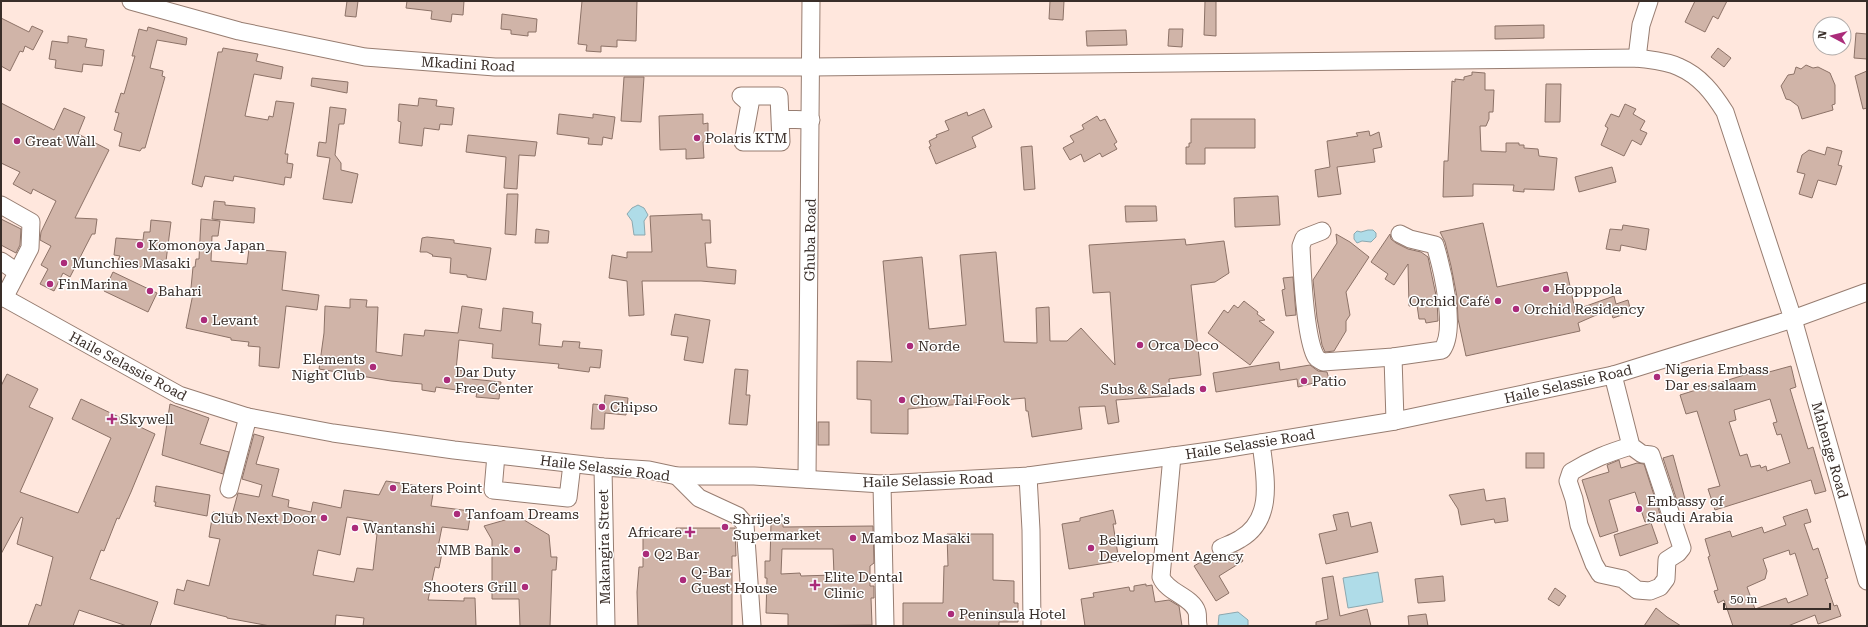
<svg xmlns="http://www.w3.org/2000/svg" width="1868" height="627" font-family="'Roboto Serif',serif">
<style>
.water{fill:#afdce8;stroke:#8ca8af}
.building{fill:#d0b4a8;stroke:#8c7267;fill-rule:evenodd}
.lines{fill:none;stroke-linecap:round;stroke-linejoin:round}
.minor-casing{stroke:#977d71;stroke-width:19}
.minor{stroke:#fff;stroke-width:17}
.poi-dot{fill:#ab2c7a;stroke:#fff;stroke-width:1.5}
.labels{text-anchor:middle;stroke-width:3;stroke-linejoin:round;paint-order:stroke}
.street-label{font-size:14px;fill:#392e29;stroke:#fff}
.poi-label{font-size:14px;fill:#392e29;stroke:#fff;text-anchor:start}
</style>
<rect width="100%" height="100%" fill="#ffe7dd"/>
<g class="water">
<path d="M638 205 644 208 648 215 644 221 645 235H634L632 221 627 214 632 208Z"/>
<path d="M1368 230H1373L1376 233V237L1371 242 1362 241 1357 243 1354 239V234L1357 231 1361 232Z"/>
<path d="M1378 572 1383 602 1348 608 1343 578Z"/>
<path d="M1238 612 1248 620V626H1218L1219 615Z"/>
</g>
<g class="building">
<path d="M347 1H358L356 17 345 16Z"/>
<path d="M407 1H464L463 15 452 14 451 22 431 19 432 11 406 8Z"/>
<path d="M582 1H637L636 41 617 40V47L601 46V52L586 51 587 45 578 44Z"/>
<path d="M1050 1H1064L1063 20 1049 19Z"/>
<path d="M1205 1H1216V36L1204 35Z"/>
<path d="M1695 1H1727L1718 19 1713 16 1705 32 1685 22Z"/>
<path d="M502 14 537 19 536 32H528V36L511 34V30L501 29Z"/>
<path d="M1 18 29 32 32 26 43 31 33 50 25 46 23 52 20 51 10 71 1 66Z"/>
<path d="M1544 25V38L1495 39V26Z"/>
<path d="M148 27 187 38 186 45 157 40 150 68 163 71 162 76 165 77 145 148H142L140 151 119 146 122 133 114 130 119 113 115 112 121 93 124 94 135 56H132L139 29 147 31Z"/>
<path d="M1169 29H1183L1182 47 1168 46Z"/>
<path d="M1126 30 1127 45 1087 46 1086 31Z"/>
<path d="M1856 33 1867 34V59L1854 58Z"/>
<path d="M68 36 87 39 85 47 104 50 102 66 83 64 82 72 55 68 56 60 49 59 52 41 68 43Z"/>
<path d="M223 48 258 54 256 61 283 67 281 79 254 74 245 116 268 120 269 116 273 117 276 101 294 103 285 154H288L287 163 293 164 291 178 285 177 284 185 234 176 233 181 205 176 202 187 192 184 218 52H222Z"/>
<path d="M1718 48 1731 58 1724 67 1711 57Z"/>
<path d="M1806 65 1813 68 1818 67 1830 73 1835 85V104L1832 105 1833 110 1802 119 1798 106 1790 100 1786 99 1781 86 1788 75 1794 74 1796 67 1801 69Z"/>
<path d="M1867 71V108L1863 109 1855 76Z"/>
<path d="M1472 72 1485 73V90H1494L1493 112H1489V119L1486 126H1480L1481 151 1506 152V143H1519V145H1524V148L1538 149 1539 156 1557 158 1554 190 1524 189V192L1513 191 1514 185 1473 184V196L1443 197 1444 161H1448L1452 81 1455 82V79L1464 80V77L1472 75Z"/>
<path d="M624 77H644L641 122 621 121Z"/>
<path d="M312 78 348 82 347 93 311 86Z"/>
<path d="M1546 84H1561L1560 122H1545Z"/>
<path d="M419 98 437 100 436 106 454 108 452 125 440 124 439 130 424 128 422 146 399 143 401 122 398 121 399 104 418 106Z"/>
<path d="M1 103 54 130 64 108 85 117 78 134 109 150 75 218 97 219 95 234H92L70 277 63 273 54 291 40 284 48 269 41 265 51 246 40 240 41 232 56 201 33 189 31 194 13 184 20 172 1 163Z"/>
<path d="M1625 104 1636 109 1633 114 1645 121 1640 130 1647 133 1641 145 1632 140 1624 156 1601 145 1608 128 1605 126 1611 114 1619 117Z"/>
<path d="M330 107 346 109 344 124H339L335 155 341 163V170L358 174 352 203 323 199 330 158 317 156 319 142 326 143Z"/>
<path d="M984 109 992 127 972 137 976 147 936 164 929 147 931 146 929 141 937 137 936 135 949 130 945 121 967 112 968 116Z"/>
<path d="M559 114 593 118V114L615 117 612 139 603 137 602 145 588 144 589 138 557 134Z"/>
<path d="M703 114V124L708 123V142H703L704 158 686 159V149L660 150 659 116Z"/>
<path d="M1097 116 1100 121 1105 119 1117 142 1114 144 1117 149 1102 157 1100 153 1084 162 1081 154 1070 160 1063 148 1074 142 1070 136 1084 129 1082 125Z"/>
<path d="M1191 119H1255V148H1205V164H1186V147H1189V143H1191Z"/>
<path d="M1369 131 1370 136 1379 132 1382 147 1373 149 1375 162 1337 167 1341 194 1318 197 1315 170 1330 167 1327 141 1358 136 1356 133Z"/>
<path d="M468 135 537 142 535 156 519 155 517 189 504 188 506 157 466 152Z"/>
<path d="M1032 146 1035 189 1024 190 1021 147Z"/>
<path d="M1827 147 1842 151 1838 165 1842 166 1836 185 1818 180 1812 198 1799 194 1805 174 1797 172 1802 155 1809 150 1825 155Z"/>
<path d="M1612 167 1616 182 1579 192 1575 177Z"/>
<path d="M507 194H518L516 235 505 234Z"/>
<path d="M1278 196 1280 225 1235 227 1234 198Z"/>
<path d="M214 201 225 202V205L255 208 254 223 212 219Z"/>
<path d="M1125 206H1156L1157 221 1126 222Z"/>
<path d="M702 214V220H710L711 243H705L707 267 736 270 735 284 701 281H642L644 315 629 316 627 281 609 278 612 255 627 258V252H652L650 216Z"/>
<path d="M1 219 21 229 20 245 16 253 1 245Z"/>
<path d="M201 219 220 221 218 236H212L211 261 247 264 249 249 286 252 282 290 319 295 317 310 286 306 279 368 259 366 260 347 248 346 249 342 231 340V338L186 328 194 289 191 288 193 267H195L196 259H199Z"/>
<path d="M151 220 171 222 166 261 159 260 158 269 116 264 120 256 114 255 116 238 143 240 144 232H150Z"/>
<path d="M1483 223 1497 287 1567 272 1575 310 1614 296 1616 304 1628 300 1631 312 1613 318 1610 309 1578 323 1580 331 1466 356 1458 319 1457 297 1451 266 1445 242 1440 232Z"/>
<path d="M1623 225 1649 229 1646 250 1621 245 1620 251 1606 249 1610 229 1622 230Z"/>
<path d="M536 229 549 231 548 243H535Z"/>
<path d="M1336 234 1350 242 1369 257 1346 292 1350 315 1346 321V331L1334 351 1325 352 1322 345 1317 318 1313 280 1337 243Z"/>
<path d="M1390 234 1391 239 1396 243 1408 249 1421 252 1428 257 1437 300 1438 321 1426 323 1425 319H1419L1417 305 1409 306 1408 264 1394 285 1385 279 1388 274 1371 262Z"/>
<path d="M427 237 454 240V243L491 248 486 280 467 277V275L450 273 451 258 432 256 433 255 427 252H420L422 238Z"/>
<path d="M1185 239 1186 245 1224 241 1229 273 1215 282 1191 285 1201 375 1169 379 1170 396 1116 400 1119 422 1108 424 1105 406 1079 407 1082 429 1032 437 1028 411H1026L1025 398 908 409V434L871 433V400L857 399V361L892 362 883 261 922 257 929 329 966 325 960 255 996 252 1004 342 1037 343 1036 308 1049 307 1050 341H1067L1081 328 1115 365 1110 292 1093 293 1089 245Z"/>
<path d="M113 272 157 293 148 312 104 291Z"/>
<path d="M1293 277 1296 315 1286 316 1282 290 1285 289 1283 278Z"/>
<path d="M350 299 367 300 366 307H378L376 352 402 356 404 334 424 336 425 330 458 333 462 306 482 309 479 328 501 331 503 308 533 312 532 323 541 324 539 345 562 347 563 341 580 342 579 348 602 350 600 368 590 367 589 372 558 368 559 364 492 358 493 344 459 340 456 370 473 372 472 379 501 382 499 399 476 397 477 393 436 387 435 392 422 390V384L391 381 319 369 324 333 325 306 350 308Z"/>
<path d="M1244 301 1258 312 1257 314 1265 320 1259 321 1274 332 1250 365 1208 333 1224 310 1228 313 1234 305 1238 308Z"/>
<path d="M675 314 710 320 703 363 684 360 688 337 671 335Z"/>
<path d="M1279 362 1280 370 1310 365 1318 371 1327 372 1329 379 1298 387 1297 379 1216 392 1213 373Z"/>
<path d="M1791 366 1796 387 1790 389 1808 449 1813 447 1826 491 1815 494 1811 480 1715 510 1708 489 1720 486 1697 411 1686 414 1680 395 1757 371 1758 375ZM1770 399 1777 422 1773 423 1777 435 1781 434 1790 463 1767 471 1766 466 1761 468 1760 465 1751 467 1747 454 1740 456 1729 422 1736 420 1734 410Z"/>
<path d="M735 369 748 370 746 395H750L747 425 729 424Z"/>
<path d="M7 374 38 389 29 407 53 418 20 492 78 513 111 438 72 419 81 399 155 434 131 492 119 519 117 518 104 551 101 550 90 579 158 602 150 626H127L79 610 73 626H28L36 604 41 606 53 557 17 544 23 518 21 517 1 554V386Z"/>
<path d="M605 395 628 398 626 415 605 413 604 429H591L593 404 604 405Z"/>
<path d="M170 404 209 418 200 444 229 452 223 474 162 455Z"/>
<rect x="818" y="422" width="11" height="23"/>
<path d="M254 434 264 437 256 464 279 469 272 496 289 500 288 507 311 512 313 502 341 508 344 490 379 495 386 481 434 488 431 506 471 511 468 530 442 527 438 547 443 548 439 568 435 567 428 600 464 601V598H475L476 626H363L364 618 336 615 335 626H270L227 618V617L174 604 177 589 184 591 187 580 209 586 220 539 209 537 213 512 232 515 238 493 259 497 262 485 242 479ZM347 517 372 521 371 533 377 534 373 570 357 568 354 582 313 575 318 550 340 555Z"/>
<rect x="1526" y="453" width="18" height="15"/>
<path d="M1673 455 1685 499 1677 501 1663 458Z"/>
<path d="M1619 460 1621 468 1637 463 1644 464 1661 517 1645 522 1635 492 1609 500 1618 531 1600 537 1582 480 1609 472 1607 465Z"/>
<path d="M156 486 210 495 207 516 155 506 156 502H154Z"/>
<path d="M1484 489 1486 501 1505 498 1508 521 1495 523 1494 519 1461 525 1458 509 1449 495Z"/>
<path d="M1807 509 1811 522 1804 524 1813 550 1818 548 1828 578 1825 579 1834 606 1837 605 1841 616 1818 624 1815 615 1788 626H1733L1724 600 1718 603 1714 591 1718 590 1708 557 1710 556 1705 539 1730 531 1732 537 1762 527 1764 533 1786 525 1783 517ZM1789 550 1790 555 1795 553 1808 595 1788 603 1786 598 1755 609 1747 587 1765 579 1767 571 1763 559Z"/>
<path d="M1113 510 1116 524H1113L1119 561 1069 569 1062 524 1080 521V518Z"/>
<path d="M1348 512 1351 527 1371 522 1378 552 1326 564 1319 534 1337 530 1333 515Z"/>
<path d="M512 518 524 520 549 535 551 557H557L556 570H552L550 626H520L519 599H492V540L484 526Z"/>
<path d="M771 523H783V527L873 526 874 563 870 566V586H874V598H871L872 625 788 626V614L766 613 767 578H765V561H770ZM782 549H833L834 575 801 576 800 573 781 574Z"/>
<path d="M1651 523 1658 543 1620 556 1614 535Z"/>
<path d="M676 528H735L736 556H732V626H638L637 592 639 567H643V531H676Z"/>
<path d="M947 534H993V580L1014 581V603H1018V622H999V626H903V603H943L944 566H948Z"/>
<path d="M1237 552 1243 561 1219 576 1229 593 1216 601 1194 566 1209 557 1211 560 1216 557H1225Z"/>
<path d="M1333 576 1340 616 1367 609 1371 626H1316V622L1328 619 1322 578Z"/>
<path d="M1443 576 1445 601 1418 603 1415 579Z"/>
<path d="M1146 584V586L1152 585 1155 602 1169 600 1179 606 1182 626H1085L1081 599 1094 597 1093 593 1129 587 1130 591H1134V586Z"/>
<path d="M1555 588 1566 596 1559 606 1548 599Z"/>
<path d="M1656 608 1667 617 1681 626H1644Z"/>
<path d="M1426 614 1428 626H1409L1408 616Z"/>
</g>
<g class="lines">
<g class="minor-casing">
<g id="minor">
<path d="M131 1 239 31 365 57 495 67H812L1637 58C1650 60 1667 61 1679 67 1700 76 1713 93 1725 112L1793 319 1867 581"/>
<path d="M1637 58 1641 25 1649 1"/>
<path d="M780 119 781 142H743L750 104 741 96H779L780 119 811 120"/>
<path d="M1 205 31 222 30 248 4 298"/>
<path d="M1322 231 1304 238 1301 246C1302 270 1305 338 1316 357 1318 360 1320 360 1323 362L1393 357 1442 350C1457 330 1442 268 1435 245L1410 239 1400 234"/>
<path d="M1 261 17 272"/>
<path d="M1 296 179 395 248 417 333 433 454 450 603 467 649 470 677 476H754L882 484 1028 476 1217 450 1395 421 1613 375 1793 319 1867 292"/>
<path d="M1393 357 1395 421"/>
<path d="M1613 375 1631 446 1642 454 1651 455 1682 548 1678 553 1667 560 1666 579 1660 587 1650 591 1637 590 1623 579 1600 574 1594 564 1579 525 1574 499 1568 481 1571 472C1592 459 1608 453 1631 446"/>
<path d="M496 455 493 490 568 498 572 464"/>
<path d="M1172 456 1161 577C1167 593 1192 596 1197 612 1198 616 1197 621 1198 625"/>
<path d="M603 467 606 626"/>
<path d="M677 476 699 498 738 516 745 524 752 626"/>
<path d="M1028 476 1031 530 1032 626"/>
<path d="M807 479 811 1"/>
<path d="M882 484 885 626"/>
<path d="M229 489 248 417"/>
<path d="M1221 548C1227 545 1234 543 1240 539 1275 519 1265 476 1261 443"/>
</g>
</g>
<use href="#minor" class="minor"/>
</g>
<g class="poi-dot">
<circle cx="697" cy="138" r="4"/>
<circle cx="17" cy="141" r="4"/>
<circle cx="140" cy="245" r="4"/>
<circle cx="64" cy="263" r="4"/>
<circle cx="50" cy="284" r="4"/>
<circle cx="1546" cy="289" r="4"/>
<circle cx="150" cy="291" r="4"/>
<circle cx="1498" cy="301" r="4"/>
<circle cx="1516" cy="309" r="4"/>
<circle cx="204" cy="320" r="4"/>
<circle cx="1140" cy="345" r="4"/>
<circle cx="910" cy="346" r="4"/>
<circle cx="373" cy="367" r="4"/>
<circle cx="1657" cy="377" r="4"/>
<circle cx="447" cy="380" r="4"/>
<circle cx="1304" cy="381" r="4"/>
<circle cx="1203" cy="389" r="4"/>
<circle cx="902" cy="400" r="4"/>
<circle cx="602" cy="407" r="4"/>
<path d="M110 413h4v4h4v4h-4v4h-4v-4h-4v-4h4z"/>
<circle cx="393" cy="488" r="4"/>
<circle cx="1639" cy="509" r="4"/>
<circle cx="457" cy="514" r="4"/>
<circle cx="324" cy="518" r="4"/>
<circle cx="725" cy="527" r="4"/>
<circle cx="355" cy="528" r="4"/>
<path d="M688 526h4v4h4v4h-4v4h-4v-4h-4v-4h4z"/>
<circle cx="853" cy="538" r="4"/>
<circle cx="1091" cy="548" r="4"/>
<circle cx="517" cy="550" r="4"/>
<circle cx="646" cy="554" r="4"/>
<circle cx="683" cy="580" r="4"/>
<path d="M813 579h4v4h4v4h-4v4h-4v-4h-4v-4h4z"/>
<circle cx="525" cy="587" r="4"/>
<circle cx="951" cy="614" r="4"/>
</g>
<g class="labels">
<g class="street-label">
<text transform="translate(468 64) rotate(3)" y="5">Mkadini Road</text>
<text transform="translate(810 240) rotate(-89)" y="5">Ghuba Road</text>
<text transform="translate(128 366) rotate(28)" y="5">Haile Selassie Road</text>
<text transform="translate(1568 384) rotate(-13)" y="5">Haile Selassie Road</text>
<text transform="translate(1250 444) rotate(-9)" y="5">Haile Selassie Road</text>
<text transform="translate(1830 450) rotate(74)" y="5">Mahenge Road</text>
<text transform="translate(605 468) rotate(7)" y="5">Haile Selassie Road</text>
<text transform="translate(928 480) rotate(-2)" y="5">Haile Selassie Road</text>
<text transform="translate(604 547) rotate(-91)" y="5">Makangira Street</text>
</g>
<g class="poi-label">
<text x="705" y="143">Polaris KTM</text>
<text x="25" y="146">Great Wall</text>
<text x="148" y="250">Komonoya Japan</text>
<text x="72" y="268">Munchies Masaki</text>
<text x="58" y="289">FinMarina</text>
<text x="1554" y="294">Hopppola</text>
<text x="158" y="296">Bahari</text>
<text x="1490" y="306" text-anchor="end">Orchid Café</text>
<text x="1524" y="314">Orchid Residency</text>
<text x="212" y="325">Levant</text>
<text x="1148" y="350">Orca Deco</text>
<text x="918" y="351">Norde</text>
<text x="365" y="364" text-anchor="end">Elements<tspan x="365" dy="16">Night Club</tspan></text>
<text x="1665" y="374">Nigeria Embass<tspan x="1665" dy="16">Dar es salaam</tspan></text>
<text x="455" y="377">Dar Duty<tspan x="455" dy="16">Free Center</tspan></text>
<text x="1312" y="386">Patio</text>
<text x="1195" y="394" text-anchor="end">Subs &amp; Salads</text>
<text x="910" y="405">Chow Tai Fook</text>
<text x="610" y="412">Chipso</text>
<text x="120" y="424">Skywell</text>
<text x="401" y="493">Eaters Point</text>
<text x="1647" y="506">Embassy of<tspan x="1647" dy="16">Saudi Arabia</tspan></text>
<text x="465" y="519">Tanfoam Dreams</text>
<text x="316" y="523" text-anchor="end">Club Next Door</text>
<text x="733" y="524">Shrijee's<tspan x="733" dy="16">Supermarket</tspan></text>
<text x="363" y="533">Wantanshi</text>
<text x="682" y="537" text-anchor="end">Africare</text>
<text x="861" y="543">Mamboz Masaki</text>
<text x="1099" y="545">Beligium<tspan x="1099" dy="16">Development Agency</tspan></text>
<text x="509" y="555" text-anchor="end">NMB Bank</text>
<text x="654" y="559">Q2 Bar</text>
<text x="691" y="577">Q-Bar<tspan x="691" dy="16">Guest House</tspan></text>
<text x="824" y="582">Elite Dental<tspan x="824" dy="16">Clinic</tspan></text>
<text x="517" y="592" text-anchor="end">Shooters Grill</text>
<text x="959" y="619">Peninsula Hotel</text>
</g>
</g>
<rect width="1868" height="627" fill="none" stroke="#392e29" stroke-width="4"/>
<g transform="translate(1832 36) rotate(277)"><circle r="19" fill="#ffffff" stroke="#b0aba9"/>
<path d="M0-3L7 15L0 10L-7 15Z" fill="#ab2c7a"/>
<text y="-6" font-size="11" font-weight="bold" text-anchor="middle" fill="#392e29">N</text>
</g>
<path d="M1724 603v6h106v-6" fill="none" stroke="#392e29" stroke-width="2"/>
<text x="1730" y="603" font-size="12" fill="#392e29" stroke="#ffffff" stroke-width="3" paint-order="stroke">50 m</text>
</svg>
